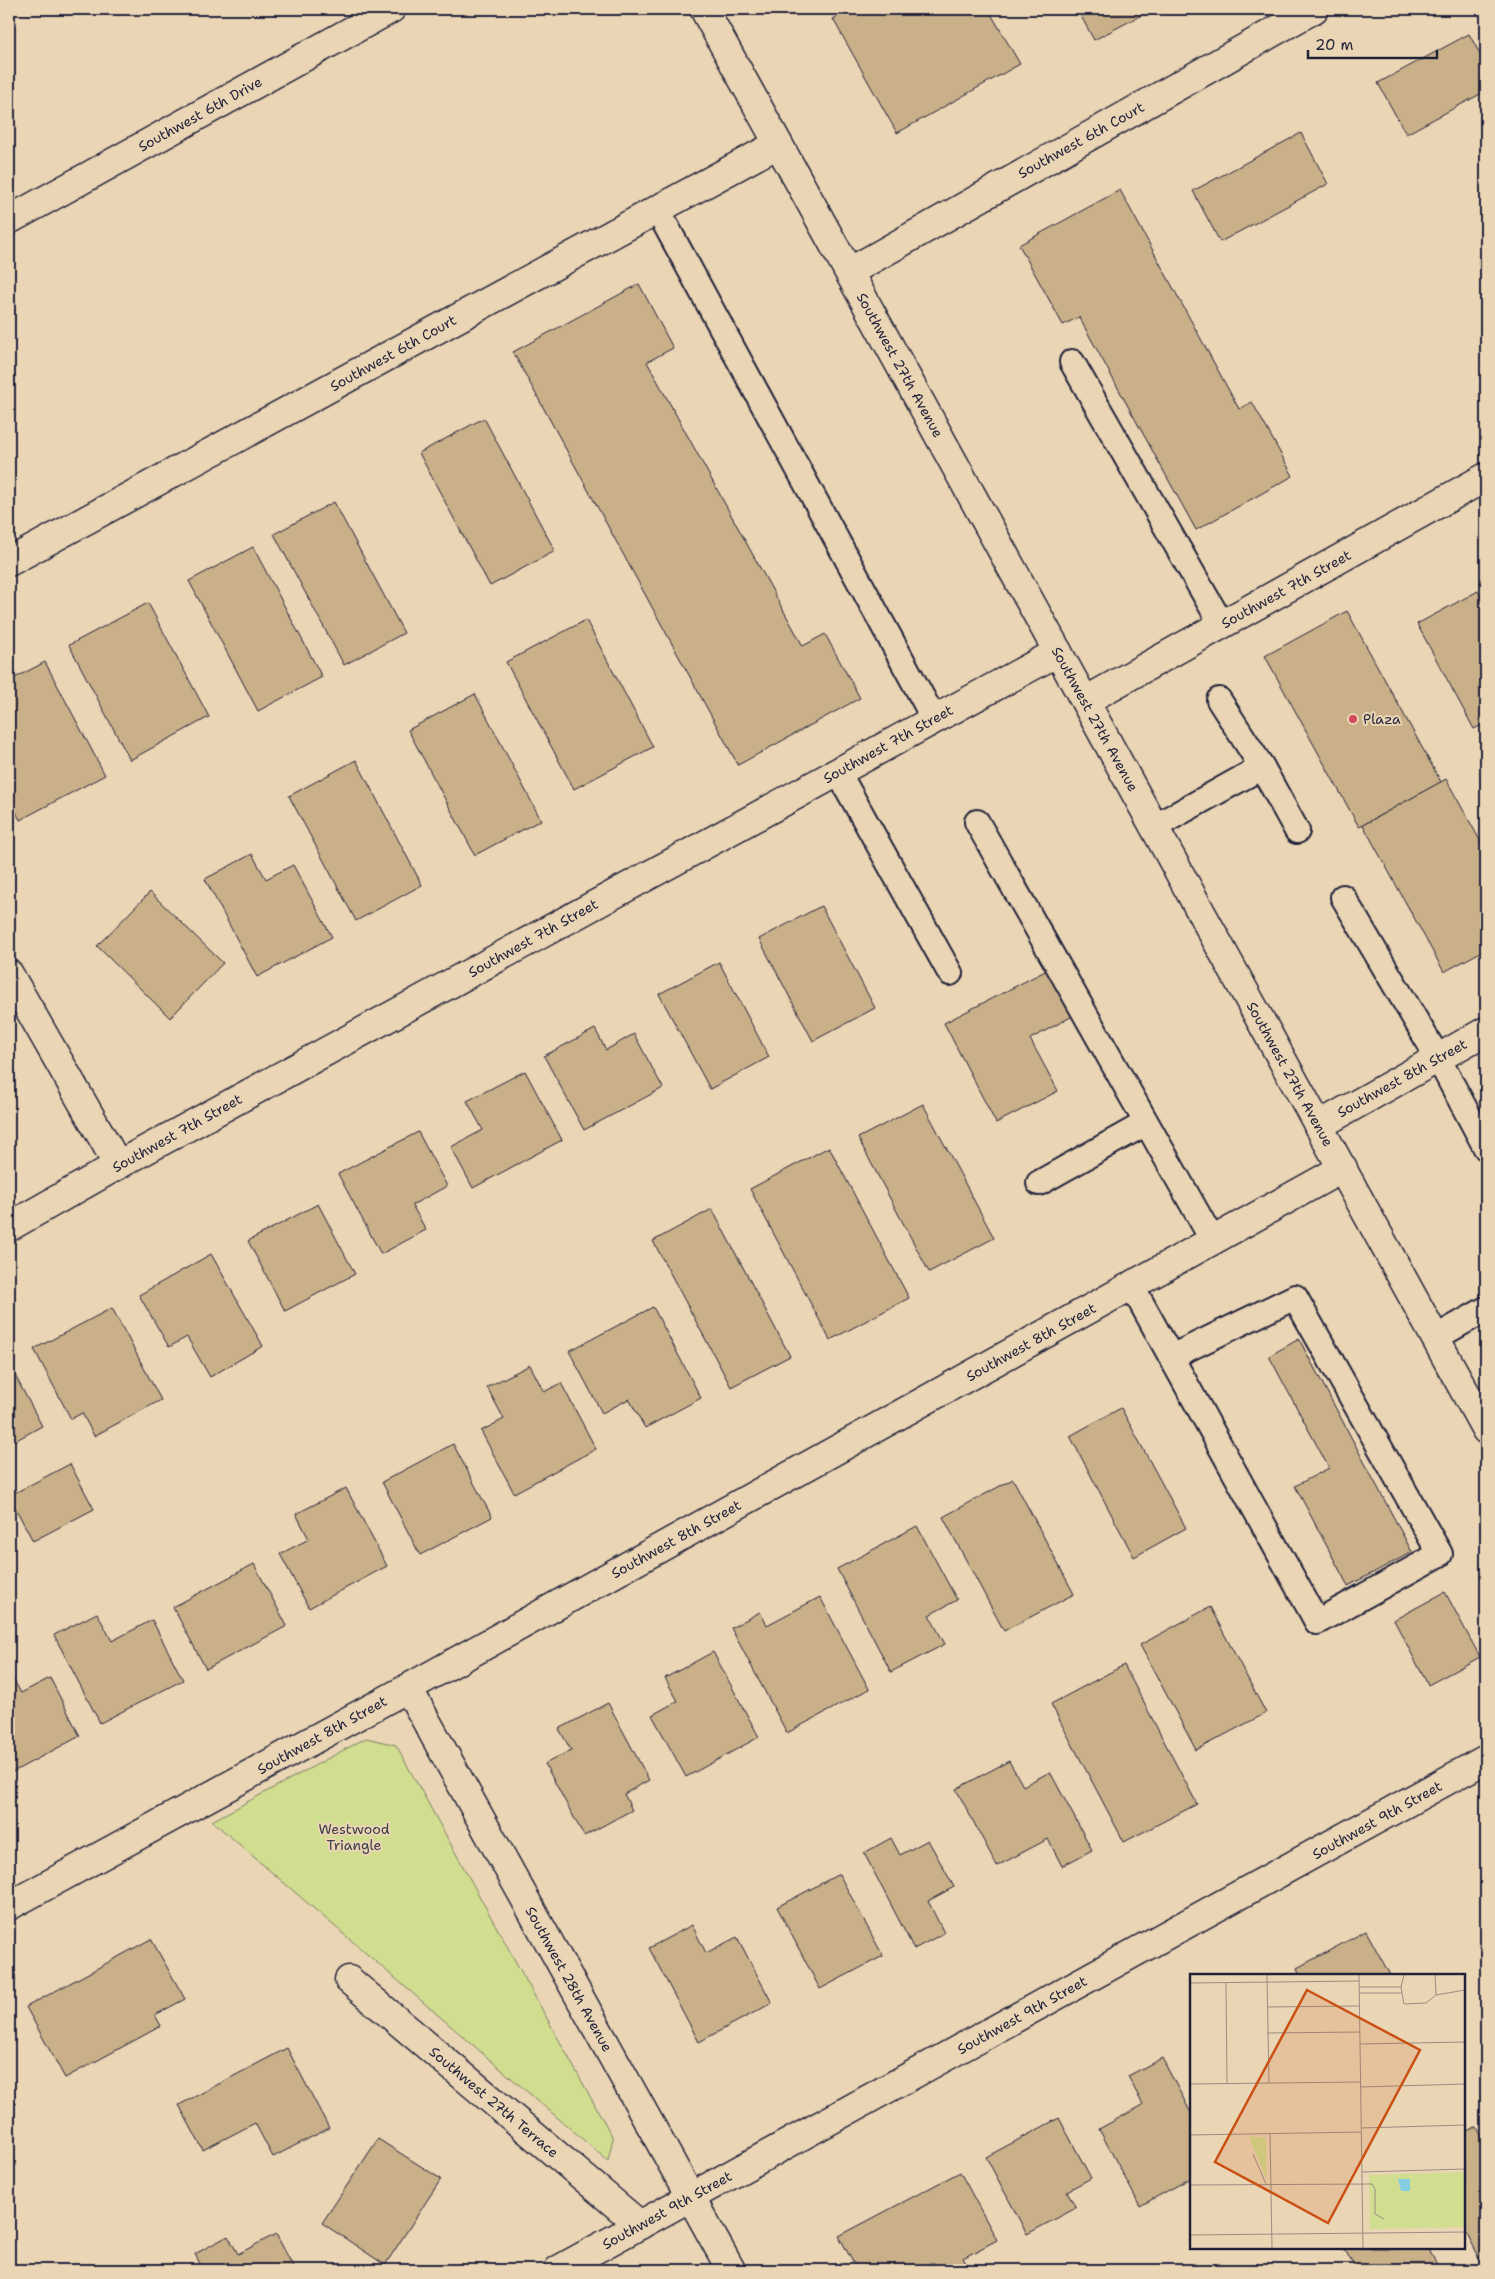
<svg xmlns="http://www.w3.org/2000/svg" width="1495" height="2279" font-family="'Shantell Sans',sans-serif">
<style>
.green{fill:#d1dd8f;stroke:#7a8065}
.building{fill:#c9b088;stroke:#22223b}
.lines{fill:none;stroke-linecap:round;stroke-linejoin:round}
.lane-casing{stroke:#22223b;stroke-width:28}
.street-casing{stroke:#22223b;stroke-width:31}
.secondary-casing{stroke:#22223b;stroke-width:31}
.lane{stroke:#ead5b4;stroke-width:24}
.street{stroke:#ead5b4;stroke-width:28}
.secondary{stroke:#ead5b4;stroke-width:28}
.poi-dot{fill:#d1495b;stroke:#ead5b4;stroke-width:2}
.labels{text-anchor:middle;stroke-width:4;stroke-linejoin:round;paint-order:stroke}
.street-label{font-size:14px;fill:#22223b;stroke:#ead5b4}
.poi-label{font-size:14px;fill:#22223b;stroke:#ead5b4;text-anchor:start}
.park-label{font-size:14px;fill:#3c3e48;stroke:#ead5b4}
.inset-road{fill:none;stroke:#9a8d84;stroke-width:1}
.view{fill:#ca5113;fill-opacity:0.15;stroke:#ca5113;stroke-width:2.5}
.inset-edge{fill:none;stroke:#22223b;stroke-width:2.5}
</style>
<rect width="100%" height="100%" fill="#ead5b4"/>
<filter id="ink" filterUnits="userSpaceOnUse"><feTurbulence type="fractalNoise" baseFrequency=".02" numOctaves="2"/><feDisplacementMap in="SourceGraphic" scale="10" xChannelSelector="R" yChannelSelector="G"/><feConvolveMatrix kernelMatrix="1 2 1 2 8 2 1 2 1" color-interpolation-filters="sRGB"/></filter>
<g filter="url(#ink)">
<path class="green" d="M366 1738 396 1745 613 2138 608 2161 212 1821Z"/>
<g class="building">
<path d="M851 9H988L1020 64 897 133 833 19Z"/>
<path d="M1077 9H1153L1094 40Z"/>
<path d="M1469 34 1486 65V91L1406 134 1378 83Z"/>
<path d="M1301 133 1328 184 1220 242 1193 191Z"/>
<path d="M1120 190 1239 409 1252 402 1293 476 1196 530 1079 317 1063 325 1019 245Z"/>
<path d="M1486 258V278L1478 262Z"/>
<path d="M639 284 673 348 647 362 803 646 825 634 860 698 738 765 513 352Z"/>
<path d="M484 418 555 551 490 586 419 453Z"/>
<path d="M334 502 404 633 344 665 274 534Z"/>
<path d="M253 547 322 677 258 711 189 581Z"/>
<path d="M1478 591 1486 607V723L1474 729 1417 624Z"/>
<path d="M148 603 209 717 130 760 69 645Z"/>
<path d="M1347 611 1441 782 1359 827 1265 656Z"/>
<path d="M586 620 653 747 574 789 506 662Z"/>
<path d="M45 662 105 775 20 820 9 798V681Z"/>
<path d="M475 694 541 820 475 855 408 730Z"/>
<path d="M356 760 422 885 356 921 289 796Z"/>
<path d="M1446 779 1486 851V949L1444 972 1363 825Z"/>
<path d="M252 854 266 879 293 865 332 937 257 977 205 879Z"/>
<path d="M150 892 223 963 170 1018 97 946Z"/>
<path d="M821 906 875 1008 813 1041 759 939Z"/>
<path d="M719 962 769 1057 710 1089 659 994Z"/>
<path d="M1057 965 1082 1011 1030 1039 1058 1091 996 1123 944 1023Z"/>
<path d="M595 1029 606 1050 634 1034 663 1088 584 1130 544 1056Z"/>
<path d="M525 1071 562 1140 473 1188 451 1147 483 1130 467 1101Z"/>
<path d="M923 1104 994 1238 929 1272 858 1138Z"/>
<path d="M418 1132 447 1186 412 1205 426 1230 381 1254 338 1174Z"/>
<path d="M829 1147 909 1298 830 1340 750 1189Z"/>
<path d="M318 1204 355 1274 285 1311 248 1241Z"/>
<path d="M712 1209 790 1356 731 1387 653 1241Z"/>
<path d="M211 1254 263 1346 210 1377 187 1337 169 1347 139 1295Z"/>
<path d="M653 1307 701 1398 645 1428 629 1399 602 1413 569 1351Z"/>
<path d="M112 1308 161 1400 94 1436 82 1413 71 1419 34 1349Z"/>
<path d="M1299 1339 1412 1552 1348 1586 1295 1486 1329 1468 1269 1356Z"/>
<path d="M530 1365 544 1392 561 1383 596 1449 514 1493 481 1431 504 1419 487 1387Z"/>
<path d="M10 1366 42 1426 9 1444V1367Z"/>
<path d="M1121 1408 1186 1528 1134 1557 1070 1436Z"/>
<path d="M453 1444 492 1517 420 1555 382 1482Z"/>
<path d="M70 1464 94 1509 33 1541 9 1496Z"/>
<path d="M1013 1479 1074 1594 1004 1631 943 1517Z"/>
<path d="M346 1488 387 1566 309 1608 280 1554 309 1539 296 1514Z"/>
<path d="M917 1526 957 1600 929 1615 945 1644 891 1672 837 1569Z"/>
<path d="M254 1564 287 1626 206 1669 173 1607Z"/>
<path d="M1445 1592 1480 1657 1428 1685 1394 1620Z"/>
<path d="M820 1597 869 1689 787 1733 731 1628 760 1612 767 1625Z"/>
<path d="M1210 1607 1266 1713 1196 1750 1140 1645Z"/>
<path d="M97 1613 112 1641 152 1620 183 1680 100 1723 54 1635Z"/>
<path d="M713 1652 759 1737 686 1777 652 1715 678 1701 665 1678Z"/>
<path d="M1124 1665 1197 1804 1124 1842 1051 1704Z"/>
<path d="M11 1675 21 1693 50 1678 80 1736 9 1774V1676Z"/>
<path d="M608 1703 649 1780 624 1794 632 1810 584 1836 545 1764 571 1750 559 1729Z"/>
<path d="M1009 1761 1023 1786 1050 1772 1092 1850 1062 1866 1048 1839 997 1866 956 1789Z"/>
<path d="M891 1838 900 1855 928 1840 954 1887 928 1901 944 1933 914 1949 864 1853Z"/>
<path d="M839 1874 883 1956 820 1989 777 1907Z"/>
<path d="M692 1925 706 1953 737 1937 772 2003 699 2042 649 1948Z"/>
<path d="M1366 1931 1390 1975H1300L1297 1968Z"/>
<path d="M151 1939 185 1999 155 2015 161 2026 65 2078 26 2007Z"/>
<path d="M287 2048 329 2128 273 2157 255 2123 203 2150 179 2105Z"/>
<path d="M1162 2058 1191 2113V2178L1140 2206 1099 2129 1143 2105 1128 2076Z"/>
<path d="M1059 2118 1091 2178 1067 2191 1076 2208 1027 2234 986 2157Z"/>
<path d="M1476 2126 1486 2146V2270L1464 2228V2133Z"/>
<path d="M378 2139 441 2179 385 2265 322 2223Z"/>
<path d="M960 2172 997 2240 963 2258 970 2270H857L839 2236Z"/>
<path d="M276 2234 295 2270H203L195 2254 228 2236 238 2254Z"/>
<path d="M1344 2248H1428L1440 2270H1356Z"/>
</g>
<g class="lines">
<g class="lane-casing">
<g id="lane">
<path d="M657 209 934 719"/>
<path d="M1072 362 1222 625"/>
<path d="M1219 700 1262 767 1297 831"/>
<path d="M838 772 950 973"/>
<path d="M977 822 1213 1241"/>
<path d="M1154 827 1262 767"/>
<path d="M1343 897 1438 1058 1486 1148"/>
<path d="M1039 1183 1146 1123"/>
<path d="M1132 1286 1317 1622 1440 1554 1295 1297 1171 1357"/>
<path d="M1435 1338 1486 1309"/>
</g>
</g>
<g class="street-casing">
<g id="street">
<path d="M9 220 391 9"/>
<path d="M849 272 1314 9"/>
<path d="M9 562 778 144"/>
<path d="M1085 701 1486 477"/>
<path d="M9 974 118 1165"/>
<path d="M1318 1126 1486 1031"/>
<path d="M9 1227 118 1165 1058 652"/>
<path d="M408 1688 731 2270"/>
<path d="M9 1906 408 1688 1343 1168"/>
<path d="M349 1980 640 2225"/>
<path d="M558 2270 1486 1759"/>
</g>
</g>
<g class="secondary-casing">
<path id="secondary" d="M704 9 1486 1430"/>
</g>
<use href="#lane" class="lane"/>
<use href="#street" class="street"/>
<use href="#secondary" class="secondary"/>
</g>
</g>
<circle class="poi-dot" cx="1353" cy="719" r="5"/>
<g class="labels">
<g class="street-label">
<text transform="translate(200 114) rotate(-29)" y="5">Southwest 6th Drive</text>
<text transform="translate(1081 140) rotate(-29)" y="5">Southwest 6th Court</text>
<text transform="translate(393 353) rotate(-29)" y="5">Southwest 6th Court</text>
<text transform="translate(900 365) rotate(61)" y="5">Southwest 27th Avenue</text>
<text transform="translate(1286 589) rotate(-29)" y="5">Southwest 7th Street</text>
<text transform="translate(1095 719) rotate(61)" y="5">Southwest 27th Avenue</text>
<text transform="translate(888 744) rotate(-29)" y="5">Southwest 7th Street</text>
<text transform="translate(533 938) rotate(-29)" y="5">Southwest 7th Street</text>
<text transform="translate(1290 1074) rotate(61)" y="5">Southwest 27th Avenue</text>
<text transform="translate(1402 1078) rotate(-29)" y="5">Southwest 8th Street</text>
<text transform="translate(177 1133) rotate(-29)" y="5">Southwest 7th Street</text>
<text transform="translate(1031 1342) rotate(-29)" y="5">Southwest 8th Street</text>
<text transform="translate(676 1539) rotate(-29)" y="5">Southwest 8th Street</text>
<text transform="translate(322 1735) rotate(-29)" y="5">Southwest 8th Street</text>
<text transform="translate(1377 1820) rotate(-29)" y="5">Southwest 9th Street</text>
<text transform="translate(569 1979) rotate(61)" y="5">Southwest 28th Avenue</text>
<text transform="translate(1022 2015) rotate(-29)" y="5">Southwest 9th Street</text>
<text transform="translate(494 2102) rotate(40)" y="5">Southwest 27th Terrace</text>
<text transform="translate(667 2210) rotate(-29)" y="5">Southwest 9th Street</text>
</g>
<g class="poi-label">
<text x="1363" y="724">Plaza</text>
</g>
<g class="park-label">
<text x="354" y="1834">Westwood<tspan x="354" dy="16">Triangle</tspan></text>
</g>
</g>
<g transform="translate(1190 1974)">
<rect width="275" height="275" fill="#ead5b4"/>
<path d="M59 162 76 164V204ZM275 198V253L180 255 179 201Z" fill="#d1dd8f"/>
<path d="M208 205H220V217H211Z" fill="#83cee3"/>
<path class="inset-road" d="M77 1 79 109M169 1 173 274M214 1 211 13 214 30 236 29 246 21 275 16M245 1 246 21M0 9 169 7M36 9 37 110M169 13H211M169 19H212M77 33 169 32M77 59 170 58M170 70 275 68M0 110 171 108M171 113 275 110M171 154 275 151M80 160 82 274M0 161 171 158M63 180 76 210M172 198 275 195M0 211 182 210 185 215V240L194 245M0 261 275 258"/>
<path class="view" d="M117 16 230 76 138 249 25 188Z"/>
<rect width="275" height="275" class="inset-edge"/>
</g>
<rect width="1495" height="2279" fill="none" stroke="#ead5b4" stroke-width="30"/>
<rect x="15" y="15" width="1465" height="2249" fill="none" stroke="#22223b" stroke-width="2" filter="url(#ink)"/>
<path d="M1308 50v8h129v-8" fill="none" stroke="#22223b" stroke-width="2.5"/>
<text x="1315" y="50" font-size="15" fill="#22223b" stroke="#ead5b4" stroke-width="4" paint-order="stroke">20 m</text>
</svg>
